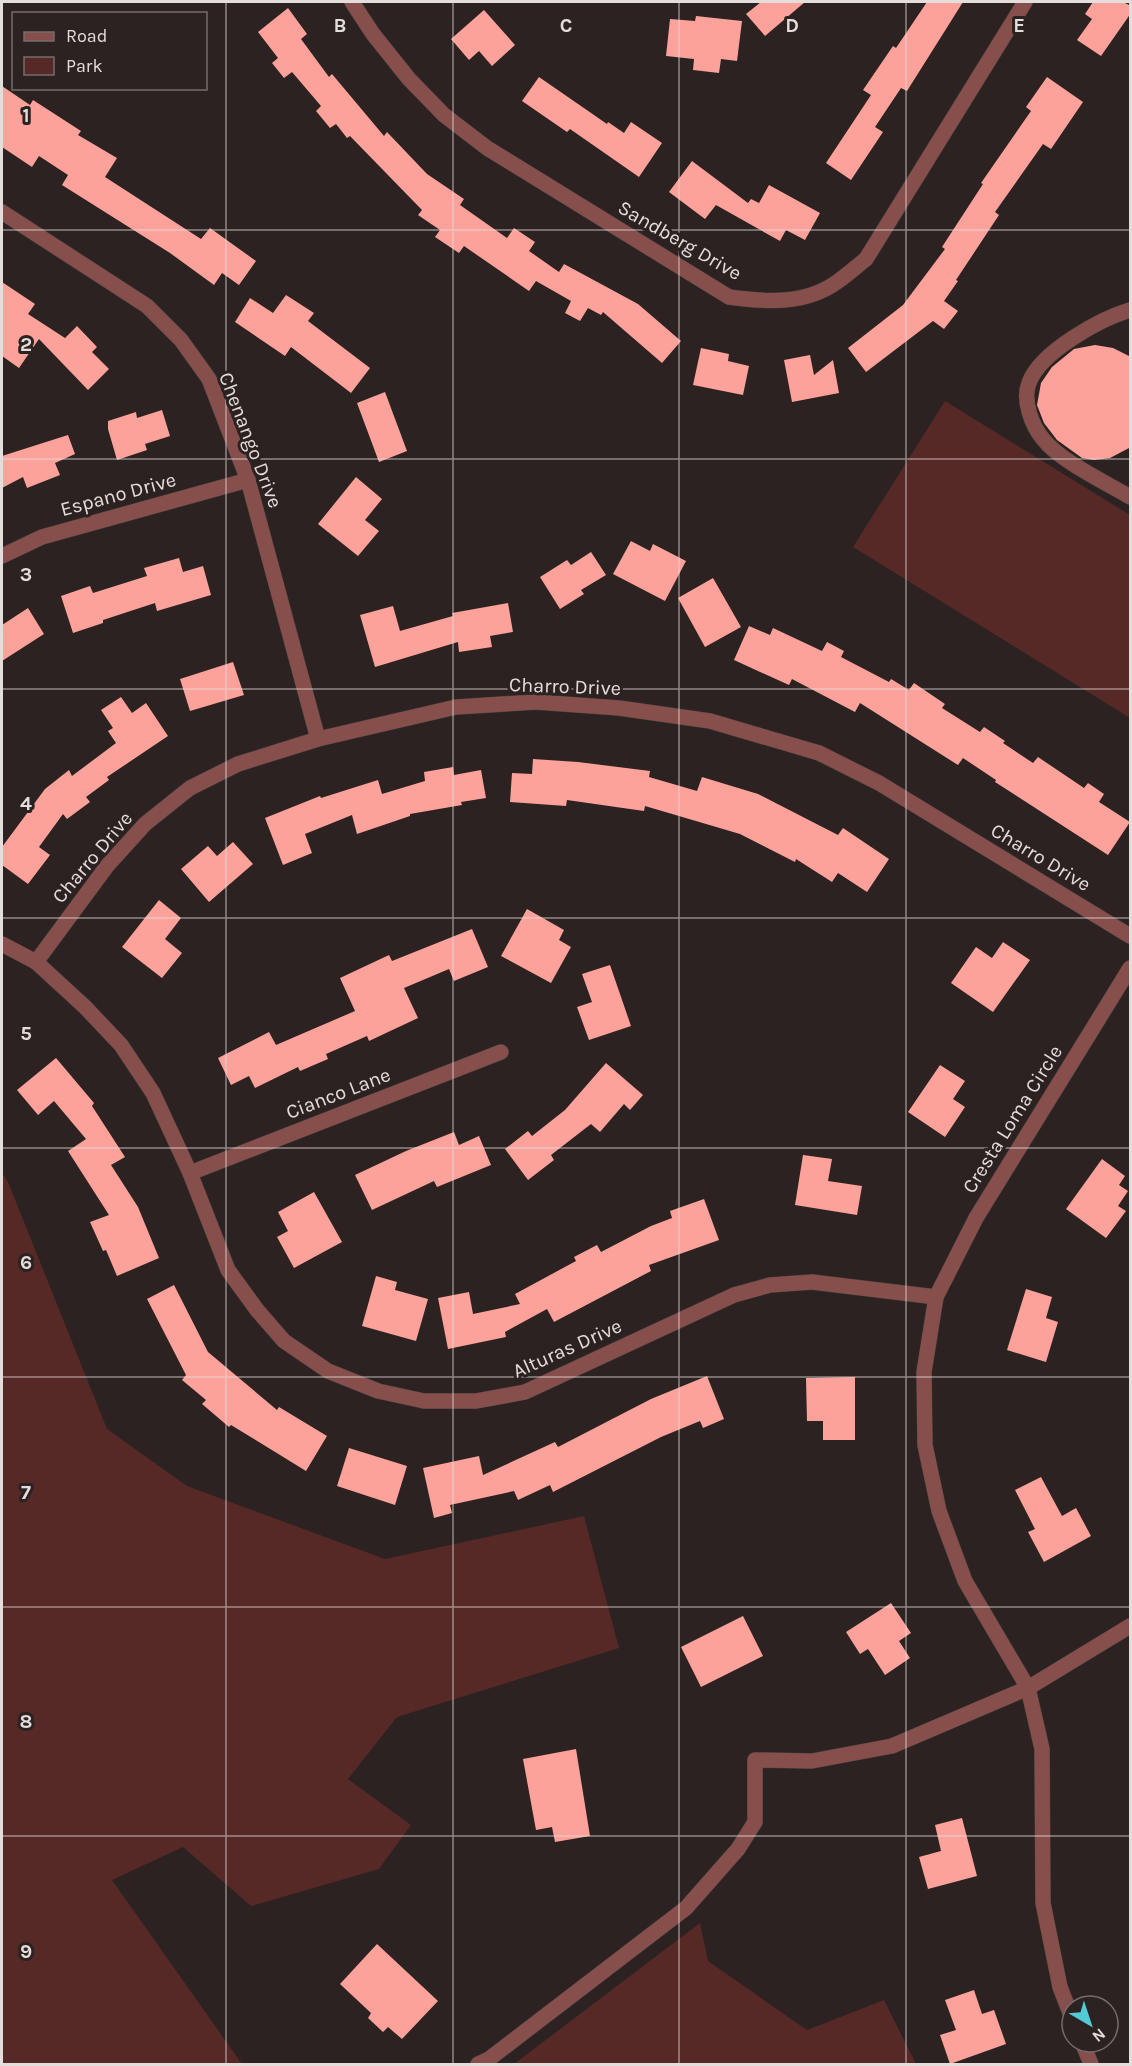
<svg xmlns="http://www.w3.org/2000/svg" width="1132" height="2066" font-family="Karla,sans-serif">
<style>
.green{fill:#562926}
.building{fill:#fda29a}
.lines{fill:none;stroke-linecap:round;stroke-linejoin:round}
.minor-casing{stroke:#48403f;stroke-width:16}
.minor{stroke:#874f4b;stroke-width:15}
.grid{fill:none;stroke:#e3dddc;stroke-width:1.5;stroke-opacity:0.55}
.labels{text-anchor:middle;stroke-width:6;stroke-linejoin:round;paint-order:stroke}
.street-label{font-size:20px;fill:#e3dddc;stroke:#2b2221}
.grid-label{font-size:20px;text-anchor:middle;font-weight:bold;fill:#e3dddc;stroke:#2b2221;stroke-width:6;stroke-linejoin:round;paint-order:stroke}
</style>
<rect width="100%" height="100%" fill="#2b2221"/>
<g class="green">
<path d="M945 401 1130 515V718L853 547Z"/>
<path d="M2 1173 8 1182 107 1429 187 1486 385 1559 584 1516 619 1648 397 1717 348 1779 411 1825 379 1869 251 1906 183 1847 112 1880 242 2064H2Z"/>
<path d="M700 1923 708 1961 807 2030 884 2000 916 2064H514Z"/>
</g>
<g class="building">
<path d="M761 2H805L765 36 746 14Z"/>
<path d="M927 2H963L907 91 901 88 875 127 883 132 851 180 826 163 871 95 863 90 893 46 896 48Z"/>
<path d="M1093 2H1123L1131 6V13L1101 56 1077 40 1092 19 1085 14Z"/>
<path d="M288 8 307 34 301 39 329 77 332 74 384 136 387 132 427 174 464 199 460 205 507 238 514 228 535 242 529 251 559 272 564 264 638 304 681 341 662 363 603 312 601 315 588 308 580 321 565 313 571 301 536 281 529 291 464 246 459 253 435 237 440 230 418 215 422 210 350 136 347 138 336 124 330 128 316 111 321 106 292 72 284 78 272 63 278 58 258 32Z"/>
<path d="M484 10 515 45 492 66 479 51 469 60 451 39Z"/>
<path d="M696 16 742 21 737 61 721 59 719 73 693 70 694 59 666 56 670 19 695 21Z"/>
<path d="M539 77 607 124 608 122 624 133 631 122 662 143 639 177 570 129 567 132 522 101Z"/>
<path d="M1047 77 1083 102 1051 149 1043 144 995 212 999 215 956 280 958 281 944 301 958 311 944 329 933 321 866 372 848 348 903 305 945 249 942 247 983 184 981 183 1031 111 1026 107Z"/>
<path d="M2 86 30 105 33 100 81 131 78 135 117 158 105 177 201 239 210 228 256 261 239 285 222 273 214 285 170 253 62 185 68 175 39 156 32 167 2 147Z"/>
<path d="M692 161 748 203 751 199 759 203 769 185 820 213 805 240 786 230 780 241 716 205 705 219 669 192Z"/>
<path d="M2 282 35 304 28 314 65 338 77 326 97 347 92 352 109 369 88 390 39 339 19 368 2 356Z"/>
<path d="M286 295 314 313 308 321 370 368 351 393 291 347 285 356 235 322 250 298 273 313Z"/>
<path d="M1095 345 1113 348 1131 357V447L1110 458 1094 460 1082 458 1057 440 1044 423 1037 405 1041 383 1052 367 1074 349Z"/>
<path d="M701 348 729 354 728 361 749 366 743 395 693 385Z"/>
<path d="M810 355 814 375 833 360 839 393 792 402 784 360Z"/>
<path d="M385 392 407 451 379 462 357 403Z"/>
<path d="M162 410 170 436 145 444 147 450 117 460 108 429V421L136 412 137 418Z"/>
<path d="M68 435 75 454 55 463 60 475 27 488 23 477 2 488V456Z"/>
<path d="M356 477 382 499 365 520 379 531 358 556 318 524Z"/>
<path d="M631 541 650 551 653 544 686 561 665 601 613 574Z"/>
<path d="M591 552 606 575 581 590 584 594 560 609 540 577 567 560 571 565Z"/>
<path d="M179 558 183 572 203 566 211 595 157 611 155 603 103 620V623L73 633 61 596 90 586 93 593 147 576 144 568Z"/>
<path d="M713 578 741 627 705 647 678 598Z"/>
<path d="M508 603 513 632 490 636 492 647 459 652 458 642 375 667 360 615 393 606 400 631 453 616 452 613Z"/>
<path d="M28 608 44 634 2 661V625Z"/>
<path d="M749 626 770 635 773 628 822 651 827 642 844 651 841 657 889 682 891 679 909 690 914 683 945 704 942 708 980 732 984 727 1005 741 1003 743 1033 763 1038 757 1084 788 1088 783 1104 794 1099 802 1130 822 1108 855 995 782 996 780 963 758 958 765 860 703 855 712 792 679 789 685 734 660Z"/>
<path d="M233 662 244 695 190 711 180 679Z"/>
<path d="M121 697 132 713 146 703 168 736 107 777 109 780 86 797 90 802 67 819 63 814 39 847 50 855 28 884 2 865V847L45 789 69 770 72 776 116 743 108 731 113 728 101 710Z"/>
<path d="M533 759 578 762 650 771 649 777 697 791 702 777 758 794 838 835 843 828 889 859 867 892 838 873 832 882 796 859 795 862 740 834 645 806 644 811 567 800 566 806 510 802 512 773 532 774Z"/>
<path d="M453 767 454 775 481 770 486 798 461 802 462 805 410 814V816L357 834 352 815 305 834 312 853 283 865 265 818 320 796 321 798 378 780 382 794 425 781 424 772Z"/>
<path d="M233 842 253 864 209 902 181 869 208 846 217 856Z"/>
<path d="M159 900 181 918 165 939 182 953 162 978 122 947Z"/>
<path d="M527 909 564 930 559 940 571 947 551 983 501 956Z"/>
<path d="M472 929 488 967 454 981 449 969 404 988 418 1018 369 1041 367 1036 326 1054 328 1059 300 1071 298 1067 255 1088 249 1076 231 1085 218 1058 269 1032 276 1045 355 1011 340 978 389 955 392 961Z"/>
<path d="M1003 942 1030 960 993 1012 951 983 976 947 992 958Z"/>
<path d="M610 965 631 1026 589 1040 577 1007 592 1002 582 974Z"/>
<path d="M56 1058 94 1103 92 1106 125 1157 111 1165 138 1207 159 1258 117 1276 106 1250 103 1251 90 1222 109 1215 68 1151 86 1139 54 1101 38 1115 17 1090Z"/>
<path d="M606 1063 643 1095 630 1110 624 1104 600 1132 591 1124 551 1155 554 1160 528 1180 505 1149 528 1131 532 1136 565 1110Z"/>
<path d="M940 1065 965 1081 953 1099 965 1107 945 1137 908 1112Z"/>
<path d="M454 1132 459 1145 479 1136 491 1165 437 1187 434 1181 372 1210 355 1175 406 1151Z"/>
<path d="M803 1155 832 1159 828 1181 862 1186 857 1215 795 1205Z"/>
<path d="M1102 1159 1125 1176 1119 1185 1128 1191 1118 1206 1126 1211 1106 1238 1066 1209Z"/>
<path d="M314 1192 342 1242 294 1268 277 1237 288 1231 278 1212Z"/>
<path d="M704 1199 719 1240 649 1265 651 1271 554 1322 547 1309 505 1332 506 1337 448 1349 438 1298 469 1292 473 1314 520 1304 515 1294 576 1261 574 1257 597 1245 601 1252 651 1226 672 1218 670 1211Z"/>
<path d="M376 1276 397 1282 395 1290 428 1299 416 1341 362 1326Z"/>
<path d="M174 1285 208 1352 277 1410 279 1407 327 1436 306 1471 231 1425 229 1427 202 1404 206 1400 182 1380 186 1375 147 1299Z"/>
<path d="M1026 1289 1052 1297 1046 1318 1058 1322 1046 1362 1007 1350Z"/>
<path d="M707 1376 724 1419 703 1428 700 1421 661 1437 553 1492 550 1485 518 1500 514 1491 450 1505 452 1513 434 1518 423 1468 479 1456 483 1475 555 1442 558 1447 651 1399Z"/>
<path d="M855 1377V1440H823V1421H807L806 1378Z"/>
<path d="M349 1448 407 1466 395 1505 337 1486Z"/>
<path d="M1041 1477 1062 1516 1076 1508 1091 1536 1044 1562 1028 1532 1035 1529 1015 1490Z"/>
<path d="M891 1603 911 1633 899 1641 910 1658 885 1675 868 1649 860 1654 846 1632Z"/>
<path d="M743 1616 763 1656 701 1687 681 1647Z"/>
<path d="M576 1749 590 1836 555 1842 552 1827 536 1830 523 1759Z"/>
<path d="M962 1818 977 1876 928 1889 919 1857 941 1851 935 1825Z"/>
<path d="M377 1944 438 2001 402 2039 388 2027 383 2032 368 2018 371 2013 340 1984Z"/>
<path d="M974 1990 982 2014 994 2010 1006 2044 950 2064 940 2035 956 2030 945 2000Z"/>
</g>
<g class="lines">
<g class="minor-casing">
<g id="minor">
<path d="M352 2 373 34 409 79 444 115 487 148 729 297C766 302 805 305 837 282 847 275 857 266 866 259L1025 2"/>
<path d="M2 212 147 306 181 340 209 379 248 480 318 739"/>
<path d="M1130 310C1100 319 1040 352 1029 383 1022 400 1032 426 1043 439 1060 461 1105 482 1130 497"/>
<path d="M2 556 42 537 248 480"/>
<path d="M2 944 36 962 85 1007 121 1045 153 1093 190 1173 228 1270 257 1310 284 1341 328 1371 378 1391 424 1401H476L525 1392 734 1295 770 1285 812 1282 936 1297"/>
<path d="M36 962 107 866 145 824 190 788 238 764 318 739 456 707 536 702 619 708 710 721 819 753 879 783 1130 936"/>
<path d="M190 1173 501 1052"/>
<path d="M1072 2018 1060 1987 1043 1903 1042 1749 1028 1688 965 1581 939 1511 925 1445 924 1372 936 1297 976 1218 1130 968"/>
<path d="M1082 2042 1091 2064"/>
<path d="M478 2064 489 2059 686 1908 738 1849 755 1822V1760L812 1761 892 1746 1028 1688 1130 1626"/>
</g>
</g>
<use href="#minor" class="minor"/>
</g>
<path class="grid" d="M226 2V2064M453 2V2064M679 2V2064M906 2V2064M2 230H1130M2 459H1130M2 689H1130M2 918H1130M2 1148H1130M2 1377H1130M2 1607H1130M2 1836H1130"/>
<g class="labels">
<g class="street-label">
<text transform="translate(680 240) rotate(30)" y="7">Sandberg Drive</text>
<text transform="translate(251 440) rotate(69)" y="7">Chenango Drive</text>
<text transform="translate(118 494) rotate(-15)" y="7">Espano Drive</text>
<text transform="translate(565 686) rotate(2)" y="7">Charro Drive</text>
<text transform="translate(92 857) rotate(-50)" y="7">Charro Drive</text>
<text transform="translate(1041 857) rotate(31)" y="7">Charro Drive</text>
<text transform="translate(338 1093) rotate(-21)" y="7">Cianco Lane</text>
<text transform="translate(1012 1119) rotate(-58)" y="7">Cresta Loma Circle</text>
<text transform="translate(567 1348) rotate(-24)" y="7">Alturas Drive</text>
</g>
</g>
<g class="grid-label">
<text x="340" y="32">B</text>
<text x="566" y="32">C</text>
<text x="792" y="32">D</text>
<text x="1019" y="32">E</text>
<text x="26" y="122">1</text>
<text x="26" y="351">2</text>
<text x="26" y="581">3</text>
<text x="26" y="810">4</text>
<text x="26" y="1040">5</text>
<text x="26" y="1269">6</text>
<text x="26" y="1499">7</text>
<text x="26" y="1728">8</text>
<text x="26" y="1958">9</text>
</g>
<rect width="1132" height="2066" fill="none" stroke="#e3dddc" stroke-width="6"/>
<rect x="12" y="12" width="195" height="78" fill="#2b2221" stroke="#756d6c" stroke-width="1.5"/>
<rect x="24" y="32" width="30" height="9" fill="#874f4b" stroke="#756d6c" stroke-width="1.5"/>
<text x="66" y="42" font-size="18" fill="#e3dddc">Road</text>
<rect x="24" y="57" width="30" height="18" fill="#562926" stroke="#756d6c" stroke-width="1.5"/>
<text x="66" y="72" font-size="18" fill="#e3dddc">Park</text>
<g transform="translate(1090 2024) rotate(141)"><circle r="28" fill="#2b2221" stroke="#756d6c" stroke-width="1.5"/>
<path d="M0-4.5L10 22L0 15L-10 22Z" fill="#52cbd8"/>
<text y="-9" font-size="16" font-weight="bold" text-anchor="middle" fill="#e3dddc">N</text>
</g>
</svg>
